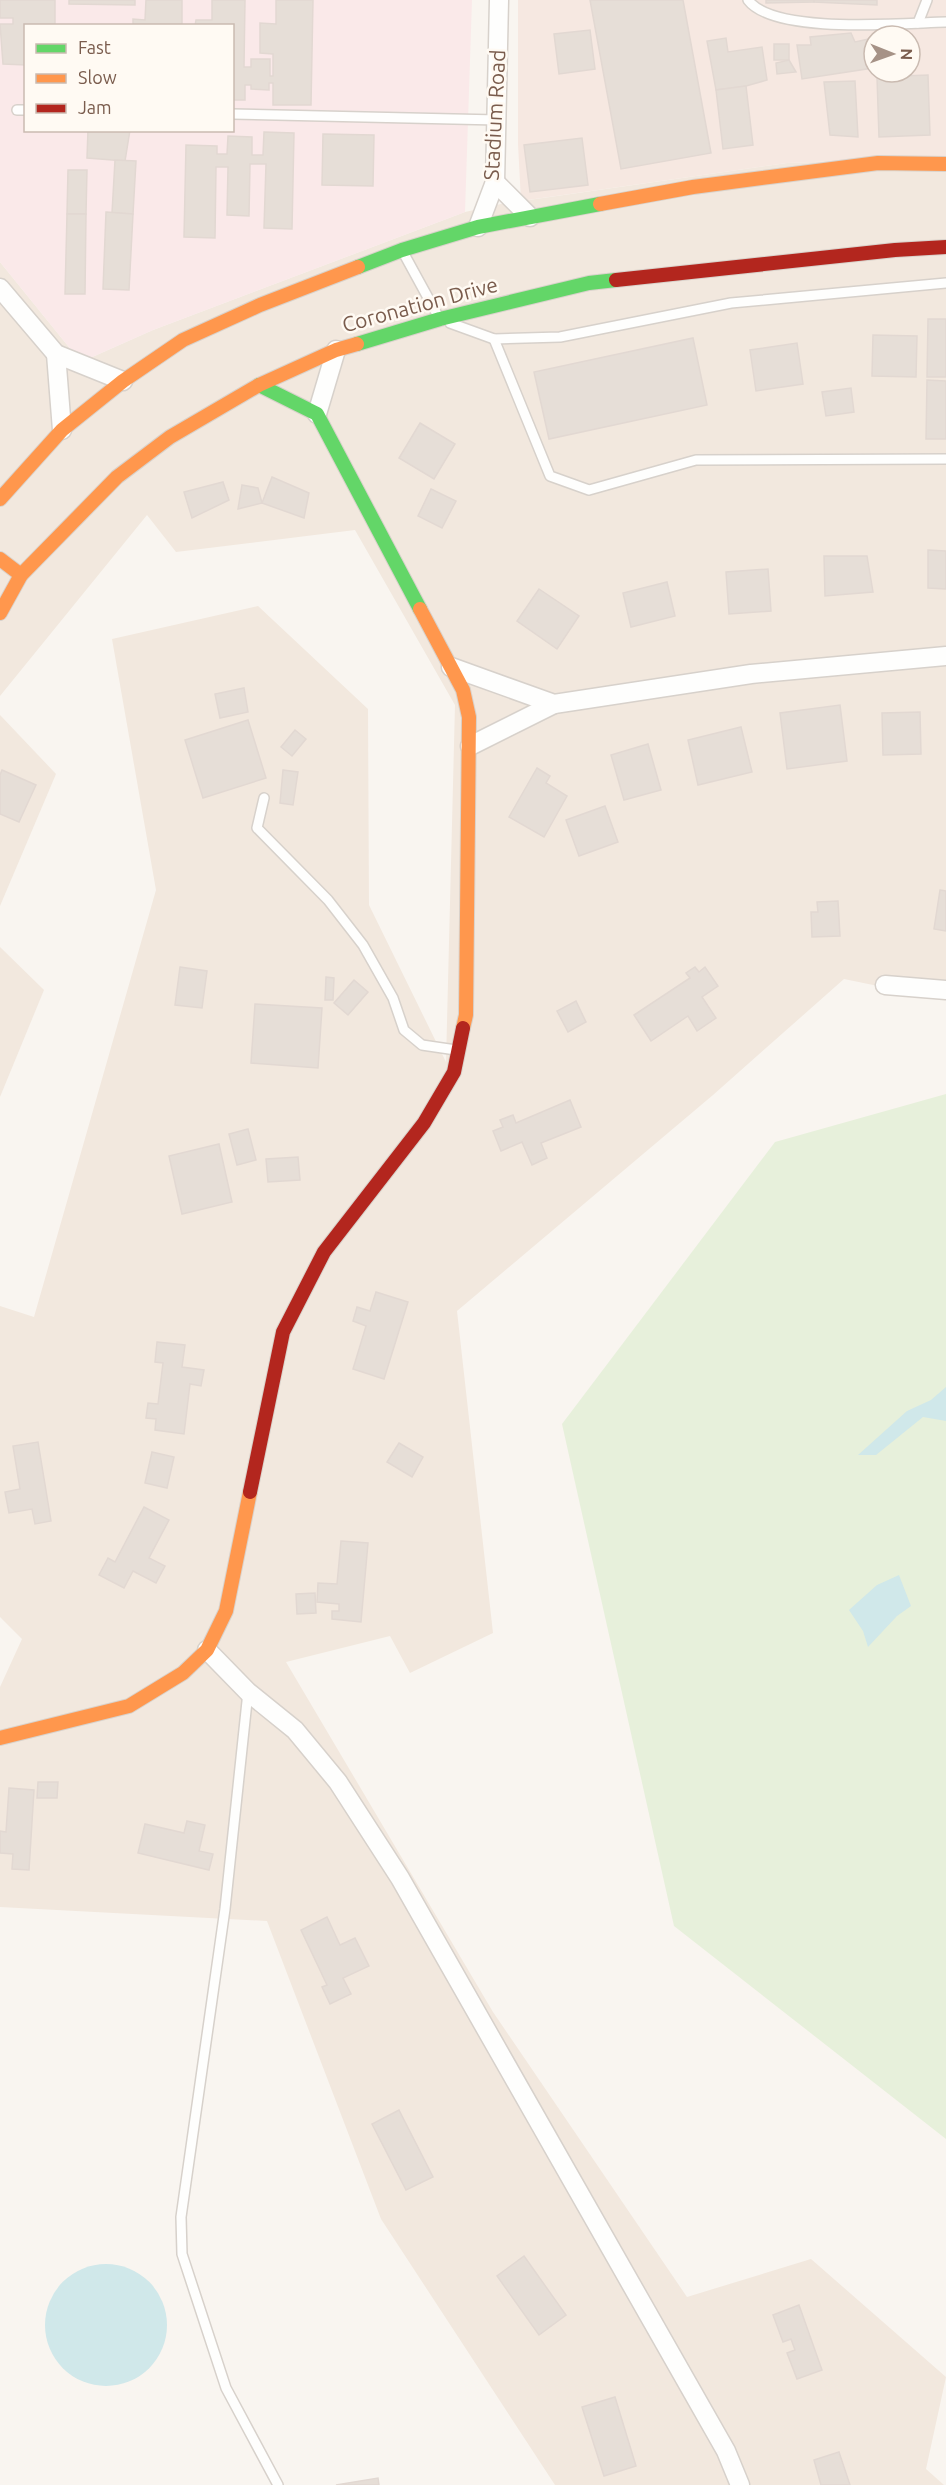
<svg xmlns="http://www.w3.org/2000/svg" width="946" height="2485" font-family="Ubuntu,sans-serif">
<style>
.residential{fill:#f2e8de}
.commercial{fill:#f6e8e1;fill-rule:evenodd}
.medical{fill:#fae9e9;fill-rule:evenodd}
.green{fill:#e7f0db}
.water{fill:#d0e8ea}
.building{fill:#e6ded7;stroke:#e2d8d2;stroke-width:1.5}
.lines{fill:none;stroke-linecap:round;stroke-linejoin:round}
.lane-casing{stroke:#d7d1cb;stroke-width:12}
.street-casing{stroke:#d7d1cb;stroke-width:21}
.fast-casing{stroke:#d9d2cb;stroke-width:16}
.slow-casing{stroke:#d9d2cb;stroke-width:16}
.jam-casing{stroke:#d9d2cb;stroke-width:16}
.lane{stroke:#fefefd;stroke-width:9}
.street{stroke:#fefefd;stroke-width:18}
.fast{stroke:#63d668;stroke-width:14}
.slow{stroke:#ff974d;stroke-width:14}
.jam{stroke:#b3261e;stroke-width:14}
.labels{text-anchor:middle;stroke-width:5;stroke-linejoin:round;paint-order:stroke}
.street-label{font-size:21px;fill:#7a5c4d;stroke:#fffaf3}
</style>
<rect width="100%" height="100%" fill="#f9f5f0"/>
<g class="residential">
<path d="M946 157V1000L844 979 713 1095 457 1311 493 1633 410 1673 390 1636 286 1662 493 2012 687 2297 811 2259 946 2377 926 2469 944 2485H555L381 2219 267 1921 0 1907V1687L22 1639 0 1617V1306L34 1317 156 890 112 639 258 606 368 709 369 905 446 1062 455 705 355 530 176 552 147 515 0 696V262L81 362 153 330 465 212 501 204 787 163Z"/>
<path d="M0 715 56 774 0 906Z"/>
<path d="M0 947 44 990 0 1097Z"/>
</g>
<path class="commercial" d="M518 0H946V157L787 163 521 201 518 144ZM874 36H910V72H874Z"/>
<path class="medical" d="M0 0H472L465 212 153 330 81 362 0 262ZM26 26H232V130H26Z"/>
<path class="green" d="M946 1094V2139L674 1926 562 1424 775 1142Z"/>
<g class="water">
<path d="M946 1387V1421L923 1417 876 1455H858L907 1411 931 1400Z"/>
<path d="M899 1575 911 1606 897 1616 868 1647 863 1631 849 1610 877 1585Z"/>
<circle cx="106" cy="2325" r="61"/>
</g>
<g class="building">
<path d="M0 0H55V26H26V65L3 64 0 24H13V18H0Z"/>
<path d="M69 0H135V5L69 4Z"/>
<path d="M146 0H182V26H133V19L145 20Z"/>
<path d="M212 0H245L244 67H251V59H270V76H273V54L260 53V23L276 24V0H313L311 105H273V83H269V90L251 89V85H245V100H232V26H195L196 20H212Z"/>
<path d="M590 0H683L711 153 621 169Z"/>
<path d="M766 0H814V2L766 3Z"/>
<path d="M814 0H877V5L814 2Z"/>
<path d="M590 30 595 69 559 74 554 34Z"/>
<path d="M851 33 855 42 869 39 873 68 802 79 797 45H811L810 37Z"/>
<path d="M726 38 728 52 762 47 767 80 746 86 716 90 707 41Z"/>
<rect x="774" y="44" width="15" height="16"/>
<path d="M789 60 796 72 777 74 776 63Z"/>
<path d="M928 75 930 135 879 137 877 77Z"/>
<path d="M855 81 858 137 830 135 824 82Z"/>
<path d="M746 86 753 145 723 149 716 90Z"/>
<path d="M88 130H130L125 161 87 158Z"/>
<path d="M264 132 294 133 292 229 264 228 266 164H250L249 216 227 215 228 167H216L215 238 184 237 186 145 217 146V154H227L228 136 252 137V155H263Z"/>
<path d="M323 134 374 135 373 186 322 185Z"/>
<path d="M582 138 588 185 530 192 524 145Z"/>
<path d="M115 160 136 161 133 214 112 213Z"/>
<path d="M68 170H87L86 214H67Z"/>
<path d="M106 212 133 214 129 290 103 289Z"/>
<path d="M67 214H86L85 294H65Z"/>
<path d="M928 319H946V377H927Z"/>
<path d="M873 335 917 336 916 377 872 376Z"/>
<path d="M693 338 707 405 549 439 534 372Z"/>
<path d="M797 343 803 384 756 391 750 350Z"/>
<path d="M927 380 946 381V439H926Z"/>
<path d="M851 388 854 412 826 416 822 392Z"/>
<path d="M420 423 455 444 434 479 399 458Z"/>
<path d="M272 477 309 493 304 518 262 503Z"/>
<path d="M223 482 229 500 192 518 184 492Z"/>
<path d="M242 485 258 488 262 503 238 509Z"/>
<path d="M431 489 456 501 442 528 418 516Z"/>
<path d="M928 550 946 551V589L928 588Z"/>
<path d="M824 556H867L873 592 825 596Z"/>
<path d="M768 569 771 611 729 614 726 572Z"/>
<path d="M667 582 675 616 631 627 623 593Z"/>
<path d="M539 589 579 616 557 649 517 621Z"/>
<path d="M244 688 248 712 220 718 215 694Z"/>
<path d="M840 705 847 761 787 769 780 713Z"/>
<path d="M920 712 921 754 883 755 882 713Z"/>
<path d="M248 720 266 778 203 798 185 740Z"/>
<path d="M741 727 752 772 698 785 688 740Z"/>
<path d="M295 730 306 739 292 756 281 747Z"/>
<path d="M648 744 661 790 624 800 611 755Z"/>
<path d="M537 768 550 776 546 783 567 796 544 837 509 817Z"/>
<path d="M2 770 36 785 19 822 0 814V775Z"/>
<path d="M283 770 298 772 293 805 280 803Z"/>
<path d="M605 806 618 842 579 856 566 820Z"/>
<path d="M940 890 946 891V931L934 929Z"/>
<path d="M838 901 840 936 812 937 811 912H818L817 902Z"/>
<path d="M180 967 207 971 202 1008 175 1005Z"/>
<path d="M695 967 699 972 705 967 718 986 702 997 716 1018 697 1031 688 1016 651 1041 634 1015 690 978 686 973Z"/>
<path d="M326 977 334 978 333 1000H325Z"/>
<path d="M354 980 368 992 348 1015 334 1003Z"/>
<path d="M576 1001 586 1022 568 1032 557 1011Z"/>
<path d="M255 1004 322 1008 318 1068 251 1063Z"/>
<path d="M570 1100 581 1127 541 1143 547 1158 532 1165 522 1142 501 1151 493 1131 503 1127 500 1120 513 1115 516 1123Z"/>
<path d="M248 1129 256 1160 237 1165 229 1134Z"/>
<path d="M219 1144 232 1202 182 1214 169 1156Z"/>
<path d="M298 1157 300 1180 268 1182 266 1159Z"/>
<path d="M376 1292 408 1302 384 1379 353 1369 366 1326 353 1321 357 1307 370 1311Z"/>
<path d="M157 1342 185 1345 182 1367 204 1370 201 1386 190 1384 184 1434 155 1430 156 1419 146 1418 148 1403 158 1404 163 1363 155 1362Z"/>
<path d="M38 1442 51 1521 35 1524 32 1509 9 1513 5 1492 20 1489 13 1446Z"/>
<path d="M399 1443 423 1457 412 1477 387 1462Z"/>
<path d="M152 1452 174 1457 167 1488 145 1483Z"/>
<path d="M144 1507 169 1520 149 1558 165 1566 156 1583 133 1571 124 1588 99 1575 108 1558 115 1562Z"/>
<path d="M341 1541 368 1543 361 1622 332 1619V1611H339V1604L317 1602 318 1583 337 1584Z"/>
<path d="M315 1593 316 1613 297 1614 296 1594Z"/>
<path d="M38 1782H58L57 1798H37Z"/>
<path d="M9 1788 34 1790 29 1870 12 1869 13 1854 0 1853V1831L6 1832Z"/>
<path d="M187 1821 205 1825 199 1851 213 1854 209 1870 138 1853 145 1824 184 1833Z"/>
<path d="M327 1917 340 1945 355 1938 369 1966 343 1978 351 1994 330 2004 322 1987 327 1985 301 1930Z"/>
<path d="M399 2110 433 2177 406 2190 372 2124Z"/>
<path d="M524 2256 566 2315 539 2335 497 2276Z"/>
<path d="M799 2305 822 2370 797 2379 787 2353 795 2350 791 2339 783 2342 773 2315Z"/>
<path d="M615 2397 636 2466 604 2476 582 2407Z"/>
<path d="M839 2452 850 2485H821L814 2460Z"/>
<path d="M378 2478 379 2485H336Z"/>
</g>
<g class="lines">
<g class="lane-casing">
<g id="lane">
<path d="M748 0C774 35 903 23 946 22"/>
<path d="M918 23 927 0"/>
<path d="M17 110H26"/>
<path d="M232 114 498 120"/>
<path d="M403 252 438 316"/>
<path d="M450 323 494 339 560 337 731 303 946 283"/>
<path d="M494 339 550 476 589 490 696 460 946 459"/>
<path d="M264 798 257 828 328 900 363 945 393 998 404 1030 422 1045 456 1050"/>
<path d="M248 1692 225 1909 181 2217 182 2254 226 2388 278 2485"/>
</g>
</g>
<g class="street-casing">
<g id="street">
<path d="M495 182 530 217"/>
<path d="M478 227 495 182 499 0"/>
<path d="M0 288 56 354 123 381"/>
<path d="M56 354 62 430"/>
<path d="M317 414 336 350"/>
<path d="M451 667 554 704 751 674 946 656"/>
<path d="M470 746 554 704"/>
<path d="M885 985 946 990"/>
<path d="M207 1650 248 1692 295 1730 338 1782 400 1878 726 2451 740 2485"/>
</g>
</g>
<g class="fast-casing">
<g id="fast">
<path d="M358 267 402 250 478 227 600 204"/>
<path d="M357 344 440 319 589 283 616 280"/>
<path d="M259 385 317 414 420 609"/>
</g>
</g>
<g class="slow-casing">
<g id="slow">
<path d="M600 204 693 187 878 163 946 164"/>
<path d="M0 499 62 430 123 381 183 340 260 305 358 267"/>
<path d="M0 559 21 575"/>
<path d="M420 609 463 690 469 717 466 1015 463 1028"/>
<path d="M0 613 21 575 117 477 170 437 259 385 336 350 357 344"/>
<path d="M0 1738 129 1706 183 1673 207 1650 226 1611 250 1492"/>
</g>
</g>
<g class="jam-casing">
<g id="jam">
<path d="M616 280 895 250 946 247"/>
<path d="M250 1492 283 1332 324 1252 424 1123 454 1072 463 1028"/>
</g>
</g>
<use href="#lane" class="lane"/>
<use href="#street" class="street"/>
<use href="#fast" class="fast"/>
<use href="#slow" class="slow"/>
<use href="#jam" class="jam"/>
</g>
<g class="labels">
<g class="street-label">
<text transform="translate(495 115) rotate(-87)" y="7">Stadium Road</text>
<text transform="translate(420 305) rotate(-15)" y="7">Coronation Drive</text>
</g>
</g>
<rect x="24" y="24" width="210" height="108" fill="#fffaf3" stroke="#cabbb1" stroke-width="1.5"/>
<rect x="36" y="44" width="30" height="9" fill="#63d668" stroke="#cabbb1" stroke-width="1.5"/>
<text x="78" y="54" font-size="18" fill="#7a5c4d">Fast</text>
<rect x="36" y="74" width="30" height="9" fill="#ff974d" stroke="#cabbb1" stroke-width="1.5"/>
<text x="78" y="84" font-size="18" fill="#7a5c4d">Slow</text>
<rect x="36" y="104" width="30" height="9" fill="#b3261e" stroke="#cabbb1" stroke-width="1.5"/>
<text x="78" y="114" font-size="18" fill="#7a5c4d">Jam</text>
<g transform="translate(892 54) rotate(91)"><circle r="28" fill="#fffaf3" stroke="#cabbb1" stroke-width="1.5"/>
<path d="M0-4.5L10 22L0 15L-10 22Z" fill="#a69286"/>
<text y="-9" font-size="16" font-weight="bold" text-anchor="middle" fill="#7a5c4d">N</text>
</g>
</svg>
